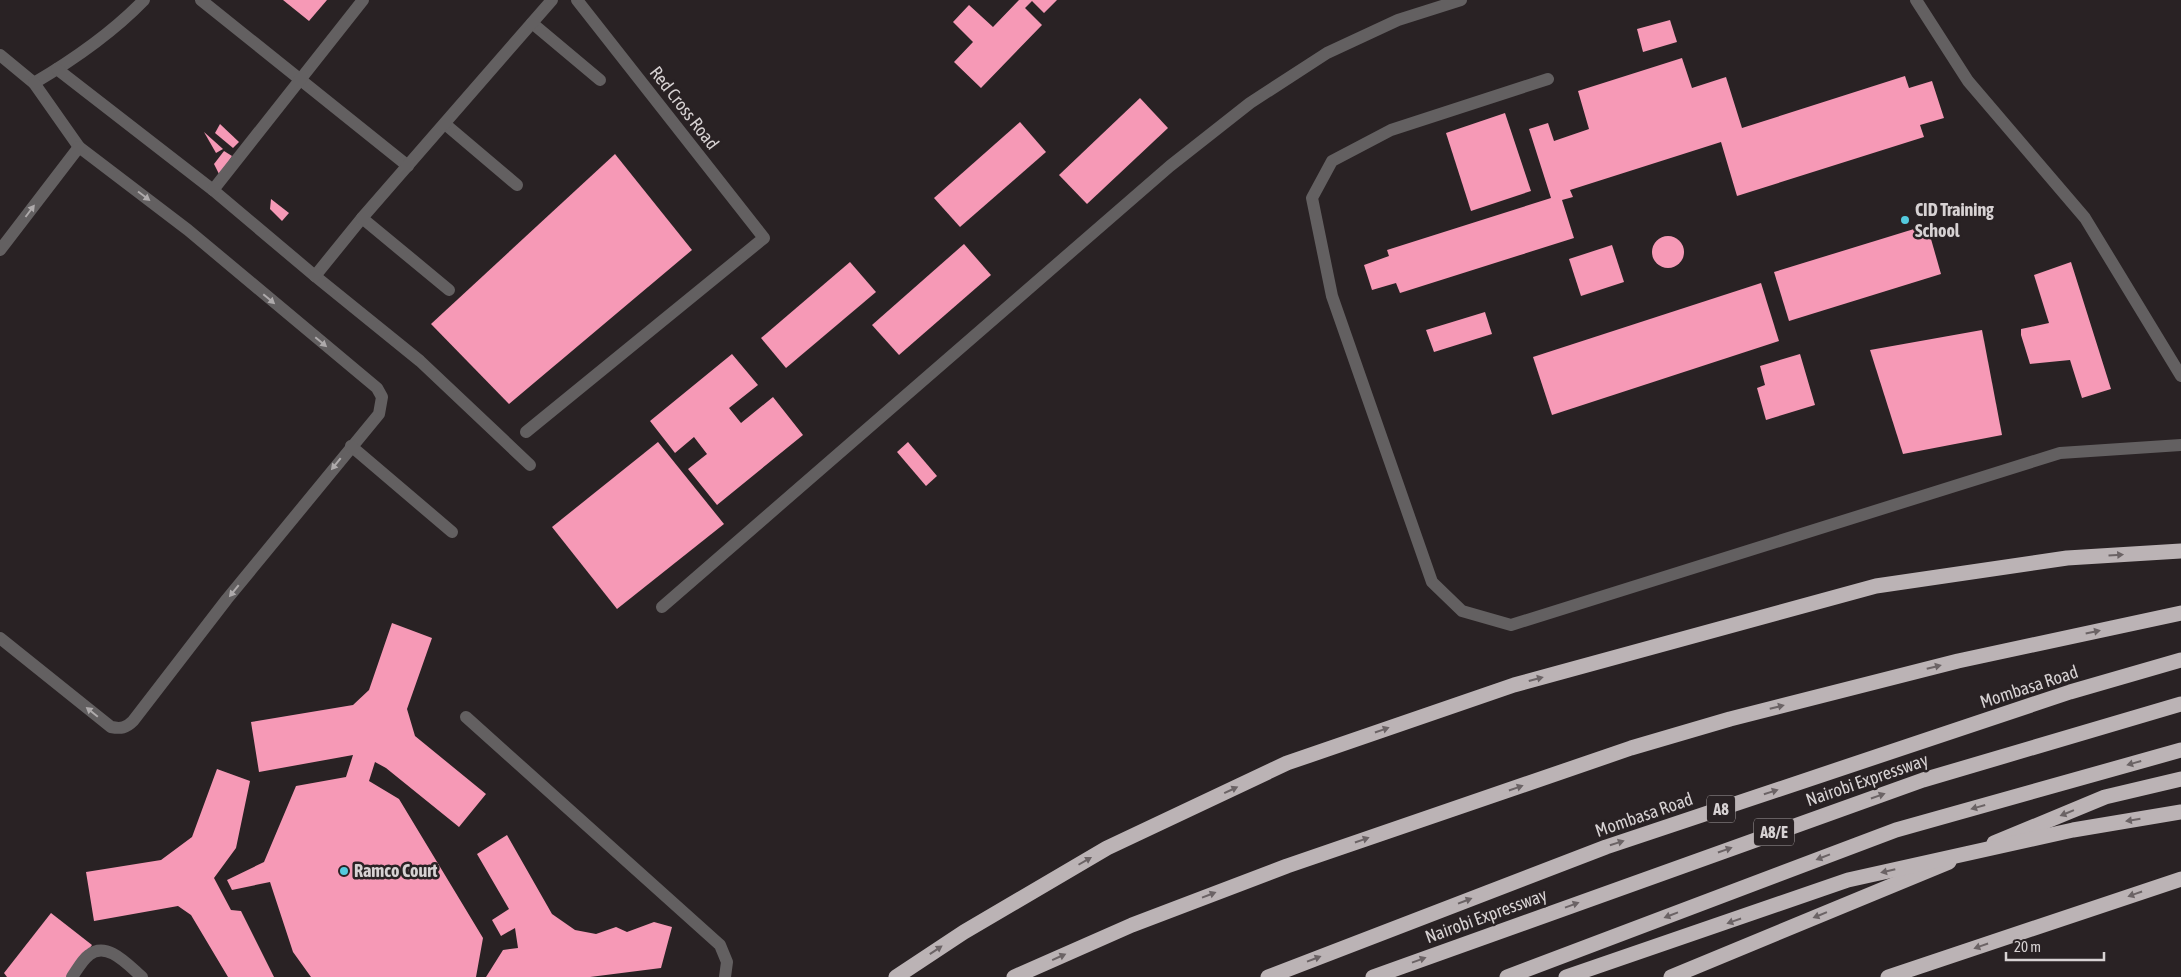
<svg xmlns="http://www.w3.org/2000/svg" width="2181" height="977" font-family="'Asap Condensed',sans-serif">
<style>
.building{fill:#f699b6}
.lines{fill:none;stroke-linecap:round;stroke-linejoin:round}
.minor{stroke:#636061;stroke-width:12}
.highway{stroke:#bbb3b5;stroke-width:15}
.highway-bridge{stroke:#bbb3b5;stroke-width:15}
.oneway{fill:#aeaaab}
.oneway2{fill:#6b6365}
.poi-dot{fill:#54cade;stroke:#292224;stroke-width:2}
.labels{text-anchor:middle;stroke-width:5;stroke-linejoin:round;paint-order:stroke}
.shield{fill:#292224;stroke:#a39d9e;stroke-width:1}
.shield-label{font-size:16px;font-weight:bold;fill:#d7d2d3}
.street-label{font-size:18px;fill:#d7d2d3;stroke:#292224}
.poi-label{font-size:18px;font-weight:bold;fill:#d7d2d3;stroke:#292224;text-anchor:start}
</style>
<rect width="100%" height="100%" fill="#292224"/>
<g class="building">
<path d="M283 0H327L309 21Z"/>
<path d="M1019 0H1057L1044 13 1032 1 1025 8 1042 25 981 88 954 62 973 42 953 22 969 5 993 27Z"/>
<path d="M1670 20 1677 42 1643 52 1637 29Z"/>
<path d="M1682 58 1692 88 1726 77 1742 128 1905 76 1909 88 1932 81 1944 118 1920 125 1924 137 1737 196 1721 142 1570 190 1573 197 1562 200 1574 238 1400 293 1396 283 1372 290 1364 265 1389 256 1387 250 1551 198 1529 129 1548 123 1554 141 1589 129 1578 91Z"/>
<path d="M1140 98 1168 128 1087 204 1059 175Z"/>
<path d="M1505 113 1531 191 1471 211 1446 133Z"/>
<path d="M1020 122 1046 152 960 227 934 198Z"/>
<path d="M220 124 239 142 233 148 215 133Z"/>
<path d="M204 132 223 149 216 153Z"/>
<path d="M224 151 232 156 220 176 214 164Z"/>
<path d="M615 154 692 250 509 404 431 324Z"/>
<path d="M271 199 289 213 282 221 270 209Z"/>
<path d="M1927 225 1941 274 1789 321 1774 272Z"/>
<circle cx="1668" cy="252" r="16"/>
<path d="M964 244 991 275 899 355 872 325Z"/>
<path d="M1612 245 1624 282 1581 296 1569 259Z"/>
<path d="M850 262 876 292 786 368 761 338Z"/>
<path d="M2071 262 2111 389 2082 398 2070 360 2030 364 2021 335V329L2049 323 2034 275Z"/>
<path d="M1761 283 1779 341 1552 415 1533 357Z"/>
<path d="M1485 312 1492 334 1434 352 1426 330Z"/>
<path d="M1982 330 2002 435 1903 454 1870 350Z"/>
<path d="M732 354 758 385 729 408 741 423 773 397 803 435 717 505 688 469 707 454 694 437 675 453 650 421Z"/>
<path d="M1800 354 1815 405 1766 420 1757 388 1765 385 1760 366Z"/>
<path d="M658 442 724 524 617 609 552 527Z"/>
<path d="M908 442 937 476 926 486 897 452Z"/>
<path d="M392 623 432 638 407 709 415 736 486 794 459 827 386 768 375 762 369 781 399 799 483 938 476 977H311L293 952 270 882 232 890 227 880 264 862 296 786 346 777 353 755 259 772 251 722 353 705 369 690Z"/>
<path d="M217 769 250 781 236 848 214 878 231 910 241 911 274 977H228L191 915 178 906 94 921 86 872 161 860 192 837Z"/>
<path d="M507 835 552 914 575 930 596 934 616 927 627 932 654 922 672 927 661 968 590 977H486L503 950 518 948 515 928 501 936 492 920 509 909 477 854Z"/>
<path d="M51 913 92 945 67 977H7L4 973Z"/>
</g>
<g class="lines">
<g class="minor">
<path d="M201 0 408 166"/>
<path d="M1916 0 1968 81 2085 218 2181 376"/>
<path d="M532 23 600 80"/>
<path d="M0 55 34 83C73 60 112 33 144 0"/>
<path d="M57 69 213 190 315 276 420 361 530 465"/>
<path d="M1548 79 1391 130 1332 161 1312 198 1332 296 1432 582 1462 611 1511 625 2060 453 2181 445"/>
<path d="M34 83 79 147"/>
<path d="M445 124 517 185"/>
<path d="M213 190 363 0"/>
<path d="M0 250 79 147 188 230 377 388 382 397 379 414 227 599 133 721C126 728 121 729 111 727L0 638"/>
<path d="M315 276 362 218"/>
<path d="M449 290 362 218 552 0"/>
<path d="M526 432 764 238 577 0"/>
<path d="M351 446 452 532"/>
<path d="M662 607 1170 166 1250 103 1327 53 1398 20 1461 0"/>
<path d="M466 717 720 945 727 962 725 977"/>
<path d="M72 977C77 970 82 960 89 955 107 940 129 966 142 977"/>
</g>
<g class="highway">
<path d="M1994 843 2105 797 2181 779"/>
<path d="M896 977 964 932 1107 848 1287 763 1514 685 1876 586 2067 558 2181 551"/>
<path d="M1014 977 1132 925 1287 866 1631 748 1730 719 1958 661 2181 613"/>
<path d="M1268 977 1606 847 2070 692 2181 660"/>
<path d="M1373 977 1923 780 2181 704"/>
<path d="M1507 977 1896 830 2181 750"/>
<path d="M1671 977 1949 862"/>
<path d="M1888 977 2181 879"/>
</g>
<path class="highway-bridge" d="M1566 977 1848 880 2073 830 2181 812"/>
</g>
<defs><path id="oneway-solid" d="M-6-.8H1V-3.2L6.5 0L1 3.2V.8H-6Z" transform="scale(1.25)"/></defs>
<g class="oneway">
<use href="#oneway-solid" transform="translate(144 196) rotate(37)"/>
<use href="#oneway-solid" transform="translate(30 211) rotate(-53)"/>
<use href="#oneway-solid" transform="translate(269 299) rotate(40)"/>
<use href="#oneway-solid" transform="translate(321 342) rotate(40)"/>
<use href="#oneway-solid" transform="translate(336 464) rotate(129)"/>
<use href="#oneway-solid" transform="translate(234 591) rotate(129)"/>
<use href="#oneway-solid" transform="translate(92 712) rotate(-141)"/>
</g>
<g class="oneway2">
<use href="#oneway-solid" transform="translate(2116 555) rotate(-4)"/>
<use href="#oneway-solid" transform="translate(2093 632) rotate(-12)"/>
<use href="#oneway-solid" transform="translate(1934 667) rotate(-14)"/>
<use href="#oneway-solid" transform="translate(1536 679) rotate(-15)"/>
<use href="#oneway-solid" transform="translate(1777 707) rotate(-14)"/>
<use href="#oneway-solid" transform="translate(1382 730) rotate(-19)"/>
<use href="#oneway-solid" transform="translate(2134 763) rotate(164)"/>
<use href="#oneway-solid" transform="translate(1516 788) rotate(-19)"/>
<use href="#oneway-solid" transform="translate(1231 790) rotate(-25)"/>
<use href="#oneway-solid" transform="translate(1771 792) rotate(-18)"/>
<use href="#oneway-solid" transform="translate(1878 796) rotate(-19)"/>
<use href="#oneway-solid" transform="translate(1978 807) rotate(164)"/>
<use href="#oneway-solid" transform="translate(2067 813) rotate(158)"/>
<use href="#oneway-solid" transform="translate(2133 820) rotate(171)"/>
<use href="#oneway-solid" transform="translate(1362 840) rotate(-19)"/>
<use href="#oneway-solid" transform="translate(1617 843) rotate(-18)"/>
<use href="#oneway-solid" transform="translate(1725 850) rotate(-19)"/>
<use href="#oneway-solid" transform="translate(1823 857) rotate(159)"/>
<use href="#oneway-solid" transform="translate(1085 861) rotate(-30)"/>
<use href="#oneway-solid" transform="translate(1888 871) rotate(167)"/>
<use href="#oneway-solid" transform="translate(2135 894) rotate(161)"/>
<use href="#oneway-solid" transform="translate(1209 895) rotate(-21)"/>
<use href="#oneway-solid" transform="translate(1465 901) rotate(-21)"/>
<use href="#oneway-solid" transform="translate(1572 905) rotate(-20)"/>
<use href="#oneway-solid" transform="translate(1671 915) rotate(159)"/>
<use href="#oneway-solid" transform="translate(1820 915) rotate(158)"/>
<use href="#oneway-solid" transform="translate(1734 921) rotate(161)"/>
<use href="#oneway-solid" transform="translate(1981 946) rotate(161)"/>
<use href="#oneway-solid" transform="translate(936 950) rotate(-34)"/>
<use href="#oneway-solid" transform="translate(1059 957) rotate(-24)"/>
<use href="#oneway-solid" transform="translate(1314 959) rotate(-21)"/>
<use href="#oneway-solid" transform="translate(1419 960) rotate(-20)"/>
</g>
<g class="poi-dot">
<circle cx="1905" cy="220" r="5"/>
<circle cx="344" cy="871" r="5"/>
</g>
<g class="labels">
<g class="shield">
<rect x="1707" y="795.5" width="28" height="27" rx="4"/>
<rect x="1754" y="818.5" width="40" height="27" rx="4"/>
</g>
<g class="shield-label">
<text x="1721" y="815">A8</text>
<text x="1774" y="838">A8/E</text>
</g>
<g class="street-label">
<text transform="translate(684 108) rotate(52)" y="6">Red Cross Road</text>
<text transform="translate(2029 687) rotate(-18)" y="6">Mombasa Road</text>
<text transform="translate(1867 780) rotate(-19)" y="6">Nairobi Expressway</text>
<text transform="translate(1644 815) rotate(-19)" y="6">Mombasa Road</text>
<text transform="translate(1486 916) rotate(-20)" y="6">Nairobi Expressway</text>
</g>
<g class="poi-label">
<text x="1915" y="216">CID Training<tspan x="1915" dy="21">School</tspan></text>
<text x="354" y="877">Ramco Court</text>
</g>
</g>
<path d="M2006 952v8h98v-8" fill="none" stroke="#d7d2d3" stroke-width="2.5"/>
<text x="2014" y="952" font-size="15" fill="#d7d2d3" stroke="#292224" stroke-width="4" paint-order="stroke">20 m</text>
</svg>
